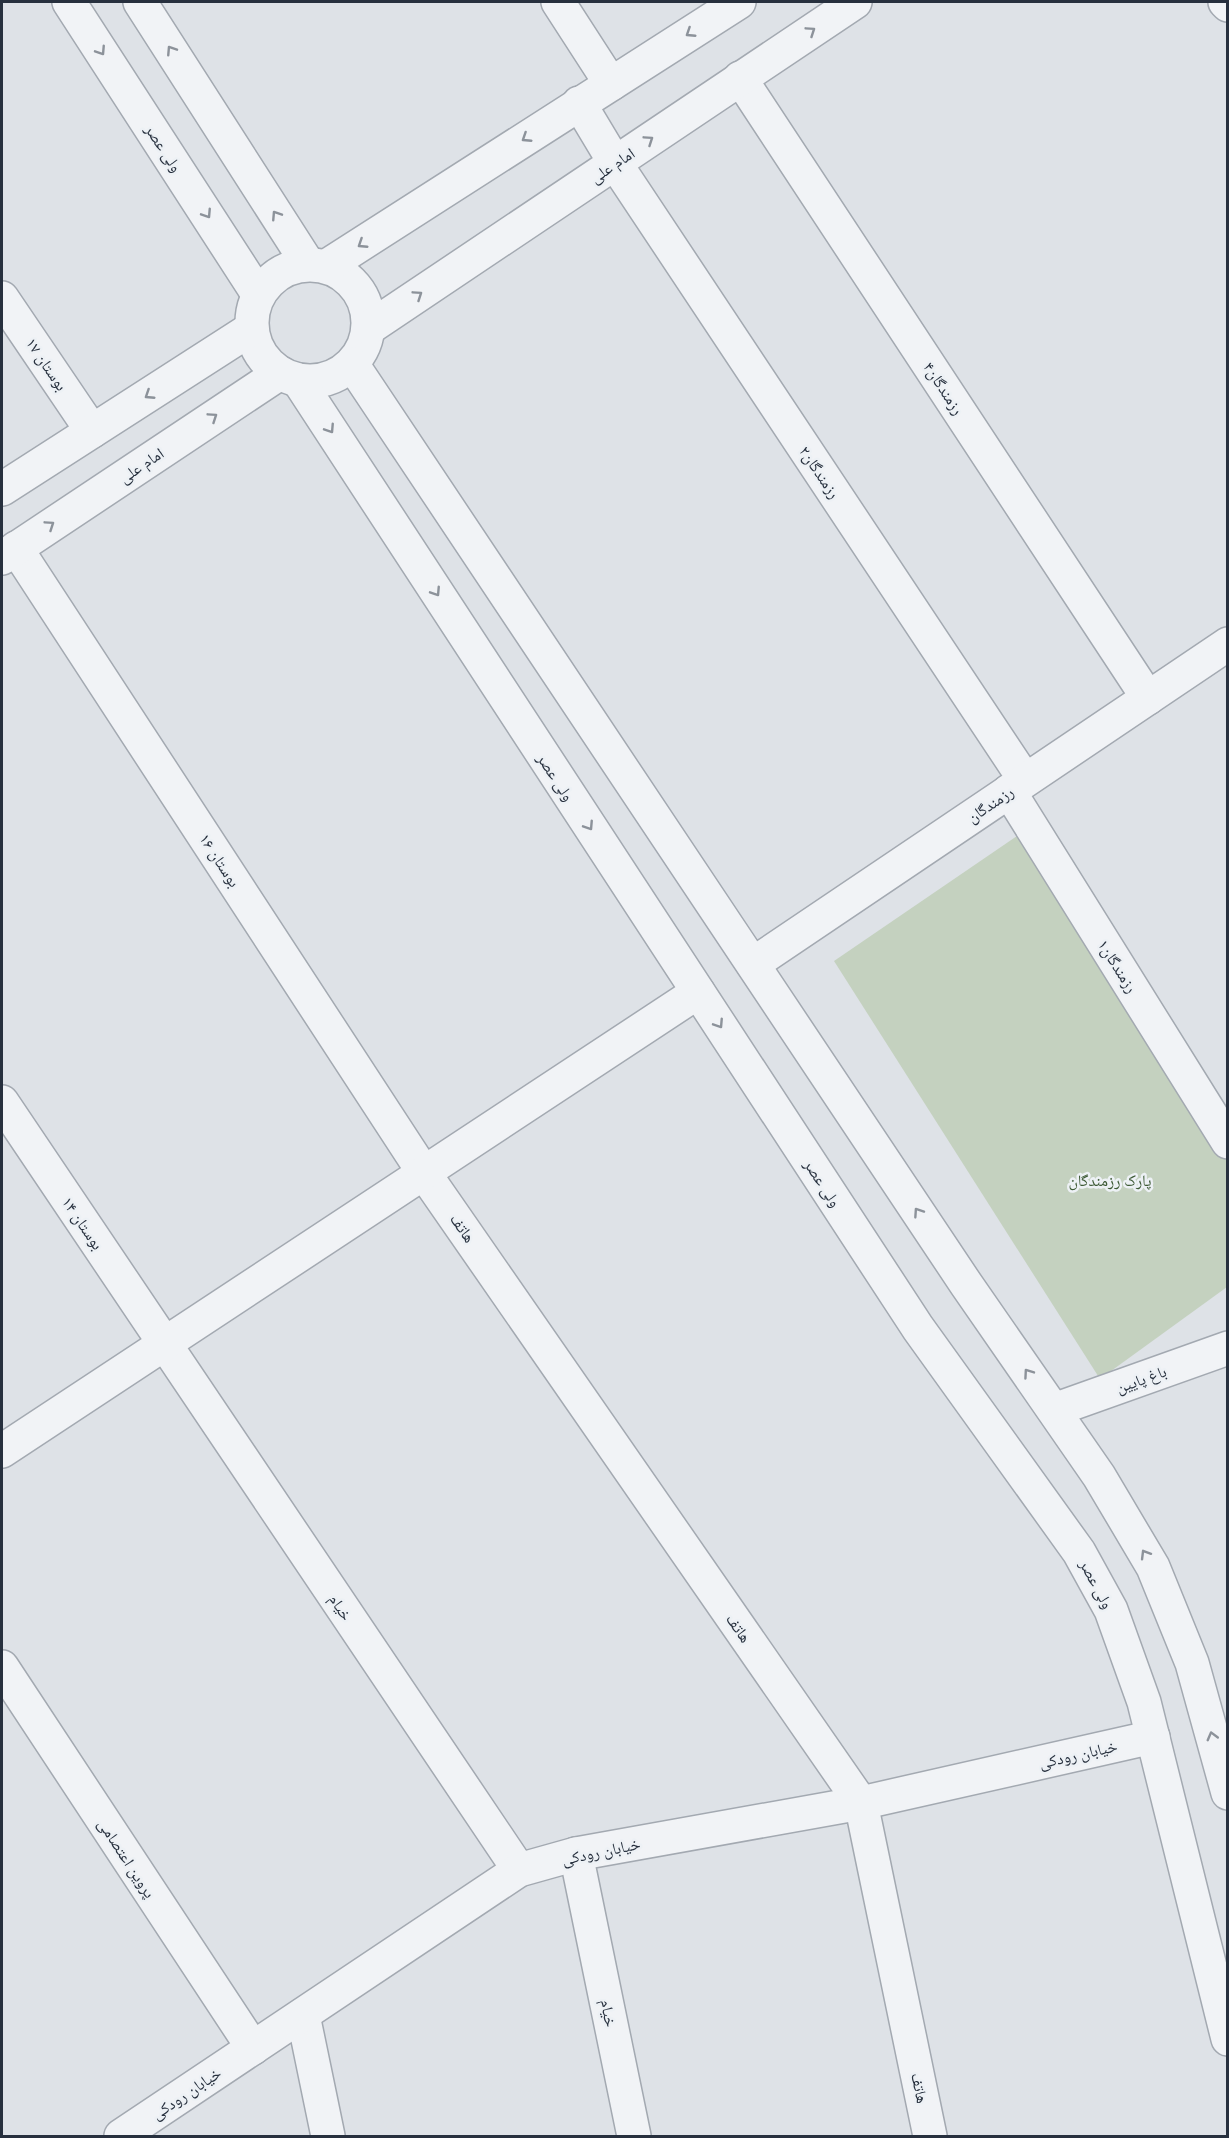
<svg xmlns="http://www.w3.org/2000/svg" width="1229" height="2138" font-family="Roboto,'Noto Naskh Arabic',sans-serif">
<style>
.green{fill:#c4d1bf}
.lines{fill:none;stroke-linecap:round;stroke-linejoin:round}
.minor-casing{stroke:#a3a9b1;stroke-width:36}
.tertiary-casing{stroke:#a3a9b1;stroke-width:36}
.minor{stroke:#f1f3f6;stroke-width:33}
.tertiary{stroke:#f1f3f6;stroke-width:33}
.oneway{stroke:#8c929a}
.labels{text-anchor:middle;stroke-width:5;stroke-linejoin:round;paint-order:stroke}
.street-label{font-size:16px;fill:#27303e;stroke:#edf1f5}
.park-label{font-size:16px;fill:#3d5a35;stroke:#edf1f5}
</style>
<rect width="100%" height="100%" fill="#dee2e7"/>
<path class="green" d="M1017 836 1227 1149V1287L1100 1379 834 961Z"/>
<g class="lines">
<g class="minor-casing">
<g id="minor">
<path d="M558 2 611 84"/>
<path d="M1225 2 1228 5"/>
<path d="M740 78 1148 698"/>
<path d="M615 163 1025 780"/>
<path d="M2 298 92 431"/>
<path d="M16 548 424 1173 861 1803 930 2136"/>
<path d="M1009 791 1228 1142"/>
<path d="M753 964 1228 644"/>
<path d="M2 1102 519 1870"/>
<path d="M1054 1410 1228 1348"/>
<path d="M2 1451 698 992"/>
<path d="M2 1667 253 2048"/>
<path d="M576 1854 634 2136"/>
<path d="M303 2015 328 2136"/>
<path d="M121 2136 519 1870 576 1854 861 1803 1153 1737"/>
</g>
</g>
<g class="tertiary-casing">
<g id="tertiary">
<path d="M69 2 258 294"/>
<path d="M140 2 308 264"/>
<path d="M579 103 615 163"/>
<circle cx="310" cy="323" r="58"/>
<path d="M327 266 739 2"/>
<path d="M369 328 855 2"/>
<path d="M352 364 966 1284 1099 1476 1153 1567 1192 1663 1228 1793"/>
<path d="M298 380 918 1328 1079 1552 1111 1610 1144 1702 1228 2039"/>
<path d="M2 489 251 329"/>
<path d="M2 558 280 373"/>
</g>
</g>
<use href="#minor" class="minor"/>
<use href="#tertiary" class="tertiary"/>
</g>
<defs><path id="oneway-chevron" d="M-2-3.5L2.5 0L-2 3.5" fill="none" stroke-width="1.6" stroke-linecap="round" stroke-linejoin="round" transform="scale(1.5)"/></defs>
<g class="oneway">
<use href="#oneway-chevron" transform="translate(811 31) rotate(-34)"/>
<use href="#oneway-chevron" transform="translate(690 33) rotate(147)"/>
<use href="#oneway-chevron" transform="translate(171 50) rotate(-123)"/>
<use href="#oneway-chevron" transform="translate(101 51) rotate(57)"/>
<use href="#oneway-chevron" transform="translate(526 138) rotate(147)"/>
<use href="#oneway-chevron" transform="translate(649 140) rotate(-34)"/>
<use href="#oneway-chevron" transform="translate(207 214) rotate(57)"/>
<use href="#oneway-chevron" transform="translate(276 215) rotate(-123)"/>
<use href="#oneway-chevron" transform="translate(362 244) rotate(147)"/>
<use href="#oneway-chevron" transform="translate(418 295) rotate(-34)"/>
<use href="#oneway-chevron" transform="translate(149 395) rotate(147)"/>
<use href="#oneway-chevron" transform="translate(213 417) rotate(-34)"/>
<use href="#oneway-chevron" transform="translate(330 429) rotate(57)"/>
<use href="#oneway-chevron" transform="translate(50 525) rotate(-34)"/>
<use href="#oneway-chevron" transform="translate(436 592) rotate(57)"/>
<use href="#oneway-chevron" transform="translate(589 826) rotate(57)"/>
<use href="#oneway-chevron" transform="translate(719 1024) rotate(57)"/>
<use href="#oneway-chevron" transform="translate(918 1212) rotate(-124)"/>
<use href="#oneway-chevron" transform="translate(1028 1373) rotate(-125)"/>
<use href="#oneway-chevron" transform="translate(1145 1554) rotate(-121)"/>
<use href="#oneway-chevron" transform="translate(1212 1736) rotate(-105)"/>
</g>
<g class="labels">
<g class="street-label">
<text transform="translate(164 148) rotate(57)" y="6">ولی عصر</text>
<text transform="translate(612 165) rotate(-34)" y="6">امام علی</text>
<text transform="translate(47 364) rotate(56)" y="6">بوستان ۱۷</text>
<text transform="translate(944 388) rotate(57)" y="6">رزمندگان۴</text>
<text transform="translate(141 465) rotate(-34)" y="6">امام علی</text>
<text transform="translate(820 472) rotate(56)" y="6">رزمندگان۲</text>
<text transform="translate(556 777) rotate(57)" y="6">ولی عصر</text>
<text transform="translate(990 804) rotate(-34)" y="6">رزمندگان</text>
<text transform="translate(220 860) rotate(57)" y="6">بوستان ۱۶</text>
<text transform="translate(1118 966) rotate(58)" y="6">رزمندگان۱</text>
<text transform="translate(823 1183) rotate(57)" y="6">ولی عصر</text>
<text transform="translate(83 1223) rotate(56)" y="6">بوستان ۱۴</text>
<text transform="translate(463 1228) rotate(55)" y="6">هاتف</text>
<text transform="translate(1141 1379) rotate(-20)" y="6">باغ پایین</text>
<text transform="translate(1097 1584) rotate(62)" y="6">ولی عصر</text>
<text transform="translate(341 1607) rotate(56)" y="6">خیام</text>
<text transform="translate(739 1628) rotate(55)" y="6">هاتف</text>
<text transform="translate(1078 1754) rotate(-13)" y="6">خیابان رودکی</text>
<text transform="translate(601 1851) rotate(-12)" y="6">خیابان رودکی</text>
<text transform="translate(127 1858) rotate(57)" y="6">پروین اعتصامی</text>
<text transform="translate(609 2013) rotate(79)" y="6">خیام</text>
<text transform="translate(920 2088) rotate(78)" y="6">هاتف</text>
<text transform="translate(186 2093) rotate(-34)" y="6">خیابان رودکی</text>
</g>
<g class="park-label">
<text x="1110" y="1186">پارک رزمندگان</text>
</g>
</g>
<rect width="1229" height="2138" fill="none" stroke="#27303e" stroke-width="6"/>
</svg>
